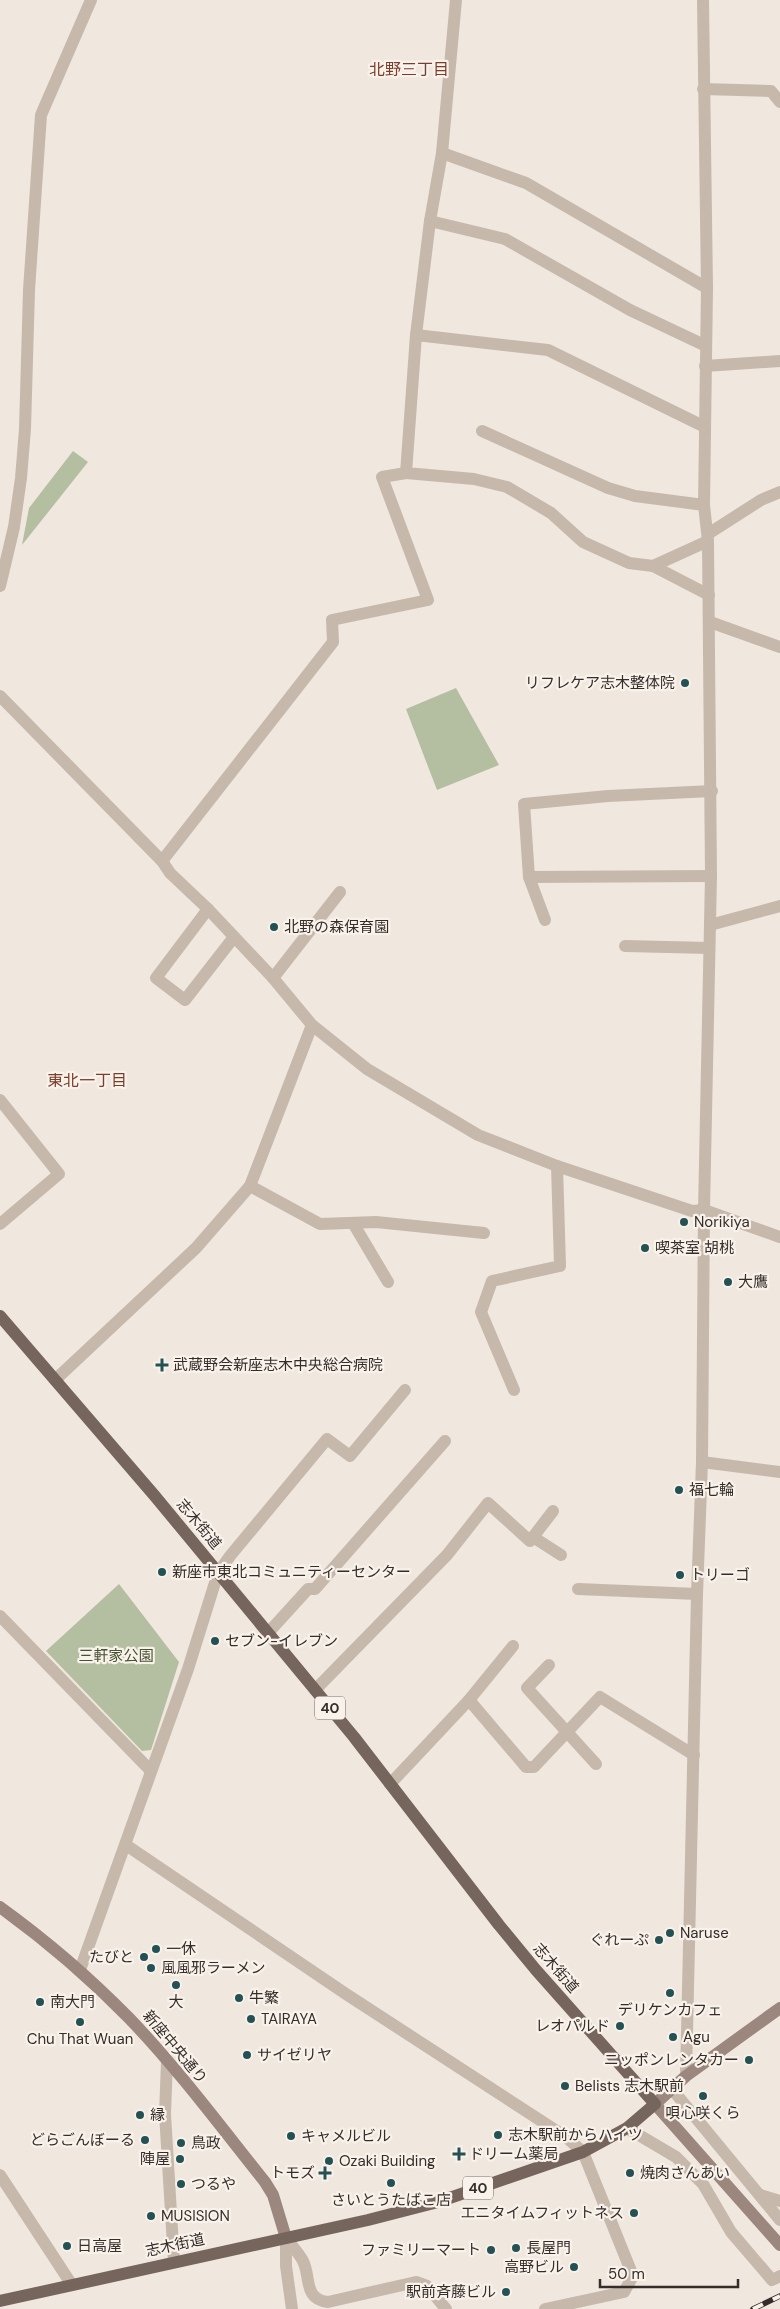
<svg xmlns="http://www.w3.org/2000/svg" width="780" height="2309" font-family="'DM Sans','Noto Sans JP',sans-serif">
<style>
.green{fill:#b4bea0}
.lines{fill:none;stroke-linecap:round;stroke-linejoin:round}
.street{stroke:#c7b8ac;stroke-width:12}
.secondary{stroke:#9b877d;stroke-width:12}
.primary{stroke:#76655d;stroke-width:12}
.rail-casing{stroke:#362d2a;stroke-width:5.5}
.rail{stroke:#f8f2eb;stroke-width:4;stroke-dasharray:11;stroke-linecap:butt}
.poi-dot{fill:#245153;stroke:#f8f2eb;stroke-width:2}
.labels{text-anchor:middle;stroke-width:4.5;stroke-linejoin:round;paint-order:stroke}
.shield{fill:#f8f2eb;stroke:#706864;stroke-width:1}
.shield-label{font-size:14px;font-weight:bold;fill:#362d2a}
.poi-label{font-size:15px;fill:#362d2a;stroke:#f8f2eb;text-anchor:start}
.street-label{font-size:15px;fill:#362d2a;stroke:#f8f2eb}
.park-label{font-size:15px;fill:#465230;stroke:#f8f2eb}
.neighbourhood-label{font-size:16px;fill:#7c3d2b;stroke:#f8f2eb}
</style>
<rect width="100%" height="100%" fill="#f0e8df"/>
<g class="green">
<path d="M73 451 88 462 22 545 29 508Z"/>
<path d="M456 688 499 765 437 790 406 709Z"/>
<path d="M119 1584 179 1662 151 1750 142 1751 46 1651Z"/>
</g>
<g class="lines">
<g class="street">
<path d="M456 0 442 153 430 221 416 335 406 473 474 479 507 487 551 513 583 542 629 563 653 566 709 595"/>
<path d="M703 89 771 91 780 102"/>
<path d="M442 153 526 183 707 288"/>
<path d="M430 221 505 239 630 310 704 345"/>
<path d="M416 335 548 350 703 426"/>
<path d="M705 366 780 361"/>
<path d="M482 431 608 488 635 496 704 505"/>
<path d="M708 534 761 500 780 492"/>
<path d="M653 566 708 541"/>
<path d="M0 586 14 527 21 478 25 429 29 290 41 115 91 0"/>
<path d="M710 622 780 647"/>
<path d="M0 696 162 861 170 873 208 909 273 978 312 1025 367 1069 478 1135 557 1166 692 1211 704 1210 780 1237"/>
<path d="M162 861 333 642 332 620 428 600 382 477 406 473"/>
<path d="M711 876 529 877 524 804 608 796 712 791"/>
<path d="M529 877 545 920"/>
<path d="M208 909 156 978 185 1000 234 937"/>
<path d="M710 925 780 906"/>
<path d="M625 946 709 948"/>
<path d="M273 978 340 892"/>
<path d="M0 1100 59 1174 0 1224"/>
<path d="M250 1186 320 1224 376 1222 484 1233"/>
<path d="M353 1223 388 1282"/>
<path d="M55 1380 196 1248 250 1186 312 1025"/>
<path d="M514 1390 481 1312 492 1281 560 1266 557 1166"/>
<path d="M702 1462 780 1472"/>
<path d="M533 1537 561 1555"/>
<path d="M578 1589 697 1594"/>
<path d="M0 1616 151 1771"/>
<path d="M268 1633 308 1589H315L445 1441"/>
<path d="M549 1665 527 1688 596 1764"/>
<path d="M315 1690 447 1555 488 1503 530 1541 553 1511"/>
<path d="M469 1700 526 1767H534L600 1697 694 1755"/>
<path d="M390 1784 469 1700 513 1646"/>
<path d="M126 1845 346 1994 566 2137 583 2152 633 2276 624 2292 545 2309"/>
<path d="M80 1970 188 1669 218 1573 230 1556 327 1439 350 1456 405 1390"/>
<path d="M167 2061 165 2114 174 2262"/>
<path d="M686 2076 697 1594 702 1462 704 1210 711 876 708 541 704 505 707 288 703 0"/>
<path d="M672 2089 780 2220"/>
<path d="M627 2128 676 2157 703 2184 731 2232 772 2280 780 2276"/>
<path d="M0 2175 72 2285"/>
<path d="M760 2195 780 2201"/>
<path d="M286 2238C291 2245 299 2253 303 2261 311 2277 303 2299 328 2302L416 2282 427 2286 446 2309"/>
<path d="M286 2238V2266L292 2309"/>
</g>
<g class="secondary">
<path d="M0 1907C47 1941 89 1977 129 2018 178 2069 221 2127 265 2182L273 2195 286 2238"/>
<path d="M780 2008 686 2076 655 2104 780 2245"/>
</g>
<path class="primary" d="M0 1316 154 1495 354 1737 499 1925 536 1970 655 2104 627 2128 583 2152 438 2202 368 2220 0 2301"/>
<g class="rail-casing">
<path id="rail" d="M753 2309 780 2296"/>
</g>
<use href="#rail" class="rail"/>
</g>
<g class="poi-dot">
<circle cx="685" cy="683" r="5"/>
<circle cx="274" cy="927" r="5"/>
<circle cx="684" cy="1222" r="5"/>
<circle cx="645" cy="1248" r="5"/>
<circle cx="728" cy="1282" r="5"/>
<path d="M159.5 1357.5h5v5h5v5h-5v5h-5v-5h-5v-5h5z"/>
<circle cx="679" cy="1490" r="5"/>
<circle cx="162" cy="1572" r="5"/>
<circle cx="680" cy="1575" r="5"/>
<circle cx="215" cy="1641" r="5"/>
<circle cx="670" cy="1933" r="5"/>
<circle cx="659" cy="1940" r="5"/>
<circle cx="156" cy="1949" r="5"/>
<circle cx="144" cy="1957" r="5"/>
<circle cx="151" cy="1968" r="5"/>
<circle cx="176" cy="1985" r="5"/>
<circle cx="670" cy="1993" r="5"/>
<circle cx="239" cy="1998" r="5"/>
<circle cx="40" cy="2002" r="5"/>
<circle cx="251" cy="2019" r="5"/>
<circle cx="80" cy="2022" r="5"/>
<circle cx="620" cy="2026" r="5"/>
<circle cx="673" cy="2037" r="5"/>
<circle cx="247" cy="2055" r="5"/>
<circle cx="749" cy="2060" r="5"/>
<circle cx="565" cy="2086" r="5"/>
<circle cx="703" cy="2096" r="5"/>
<circle cx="140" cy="2115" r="5"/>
<circle cx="498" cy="2135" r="5"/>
<circle cx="291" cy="2136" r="5"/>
<circle cx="145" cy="2140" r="5"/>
<circle cx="181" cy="2143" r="5"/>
<path d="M456.5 2146.5h5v5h5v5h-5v5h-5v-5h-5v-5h5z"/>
<circle cx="180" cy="2159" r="5"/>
<circle cx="329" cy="2161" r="5"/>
<path d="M322.5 2165.5h5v5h5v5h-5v5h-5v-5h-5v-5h5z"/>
<circle cx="630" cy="2173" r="5"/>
<circle cx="391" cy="2183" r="5"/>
<circle cx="181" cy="2184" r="5"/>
<circle cx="634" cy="2213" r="5"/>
<circle cx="151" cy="2216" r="5"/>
<circle cx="67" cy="2246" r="5"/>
<circle cx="516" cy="2248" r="5"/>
<circle cx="491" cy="2250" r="5"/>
<circle cx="574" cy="2267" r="5"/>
<circle cx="506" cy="2292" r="5"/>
</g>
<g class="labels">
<g class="shield">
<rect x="315" y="1696.5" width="30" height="23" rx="4"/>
<rect x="463" y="2176.5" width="30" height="23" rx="4"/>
</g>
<g class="shield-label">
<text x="330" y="1713">40</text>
<text x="478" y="2193">40</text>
</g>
<g class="poi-label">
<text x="675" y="688" text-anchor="end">リフレケア志木整体院</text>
<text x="284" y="932">北野の森保育園</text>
<text x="694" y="1227">Norikiya</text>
<text x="655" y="1253">喫茶室 胡桃</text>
<text x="738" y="1287">大鷹</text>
<text x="173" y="1370">武蔵野会新座志木中央総合病院</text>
<text x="689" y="1495">福七輪</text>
<text x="172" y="1577">新座市東北コミュニティーセンター</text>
<text x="690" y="1580">トリーゴ</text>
<text x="225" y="1646">セブン-イレブン</text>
<text x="680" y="1938">Naruse</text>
<text x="649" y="1945" text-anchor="end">ぐれーぷ</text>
<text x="166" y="1954">一休</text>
<text x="134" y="1962" text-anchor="end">たびと</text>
<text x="161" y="1973">風風邪ラーメン</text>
<text x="249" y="2003">牛繁</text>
<text x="50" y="2007">南大門</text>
<text x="176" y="2007" text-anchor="middle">大</text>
<text x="670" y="2015" text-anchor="middle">デリケンカフェ</text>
<text x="261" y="2024">TAIRAYA</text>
<text x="610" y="2031" text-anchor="end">レオパルド</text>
<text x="683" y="2042">Agu</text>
<text x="80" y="2044" text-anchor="middle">Chu That Wuan</text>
<text x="257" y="2060">サイゼリヤ</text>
<text x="739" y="2065" text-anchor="end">ニッポンレンタカー</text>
<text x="575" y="2091">Belists 志木駅前</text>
<text x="703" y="2118" text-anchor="middle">唄心咲くら</text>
<text x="150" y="2120">縁</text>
<text x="508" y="2140">志木駅前からハイツ</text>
<text x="301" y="2141">キャメルビル</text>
<text x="135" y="2145" text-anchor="end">どらごんぼーる</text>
<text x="191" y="2148">鳥政</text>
<text x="469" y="2159">ドリーム薬局</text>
<text x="170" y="2164" text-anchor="end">陣屋</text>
<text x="339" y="2166">Ozaki Building</text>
<text x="315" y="2178" text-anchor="end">トモズ</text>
<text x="640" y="2178">焼肉さんあい</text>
<text x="191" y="2189">つるや</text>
<text x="391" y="2205" text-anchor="middle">さいとうたばこ店</text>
<text x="624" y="2218" text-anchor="end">エニタイムフィットネス</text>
<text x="161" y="2221">MUSISION</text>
<text x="77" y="2251">日高屋</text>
<text x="526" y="2253">長屋門</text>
<text x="481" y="2255" text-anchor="end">ファミリーマート</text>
<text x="564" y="2272" text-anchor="end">高野ビル</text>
<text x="496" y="2297" text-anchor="end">駅前斉藤ビル</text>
</g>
<g class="street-label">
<text transform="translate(199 1524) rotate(50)" y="5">志木街道</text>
<text transform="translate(556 1968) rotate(49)" y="5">志木街道</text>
<text transform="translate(175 2047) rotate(50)" y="5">新座中央通り</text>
<text transform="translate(175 2245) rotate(-12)" y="5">志木街道</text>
</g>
<g class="park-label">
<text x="116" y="1661">三軒家公園</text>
</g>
<g class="neighbourhood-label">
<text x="409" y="75">北野三丁目</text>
<text x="87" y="1086">東北一丁目</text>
</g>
</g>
<path d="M600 2279v8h138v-8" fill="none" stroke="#362d2a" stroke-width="2.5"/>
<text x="608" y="2279" font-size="15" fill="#362d2a" stroke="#f8f2eb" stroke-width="4" paint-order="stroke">50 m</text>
</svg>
